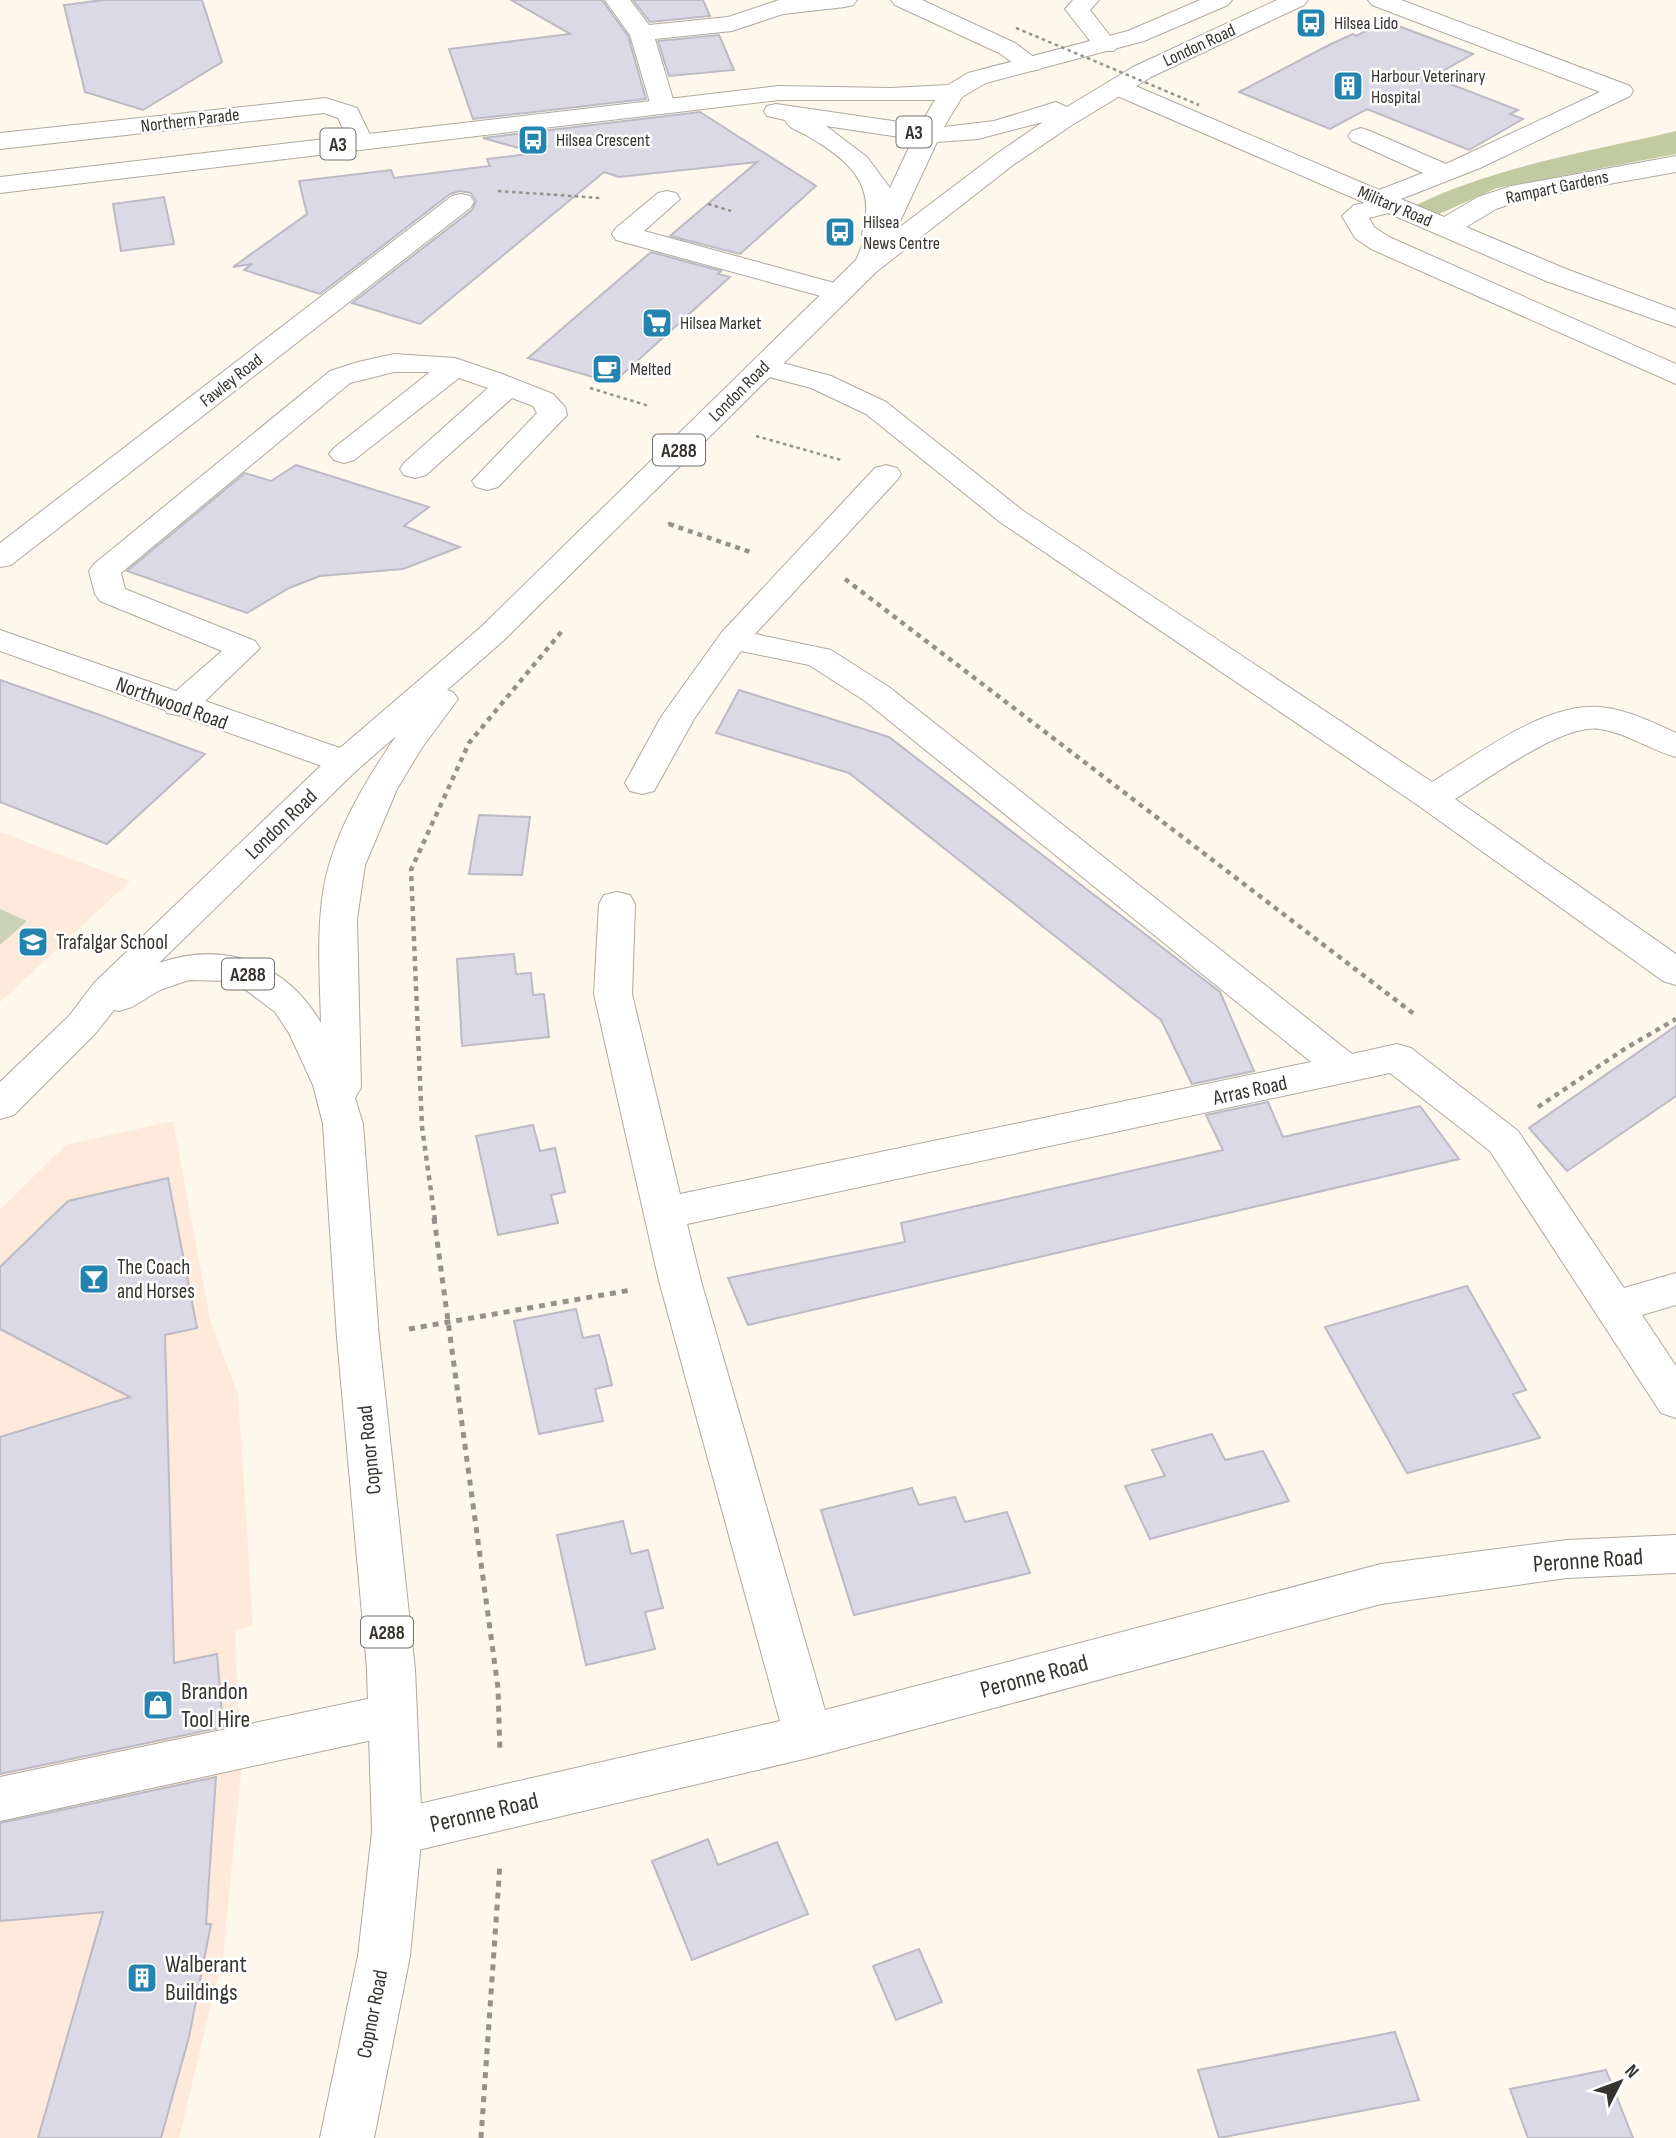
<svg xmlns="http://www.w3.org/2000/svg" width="1676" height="2138" font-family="'Sofia Sans Condensed',sans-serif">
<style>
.commercial{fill:#fee9db}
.education{fill:#fdeada}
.green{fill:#ccd2b7}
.forest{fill:#c2caa1}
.building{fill:#dbd9e5;stroke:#bbbac5;stroke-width:2}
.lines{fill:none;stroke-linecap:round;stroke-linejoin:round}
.minor-casing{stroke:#afa99f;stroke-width:2}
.major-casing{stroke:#afa99f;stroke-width:2}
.path-far2{stroke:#96918a;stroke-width:2.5;stroke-dasharray:3.5 3.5;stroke-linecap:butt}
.path-far1{stroke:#96918a;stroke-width:4.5;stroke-dasharray:5 5;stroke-linecap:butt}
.path{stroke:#96918a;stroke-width:5;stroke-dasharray:6 6;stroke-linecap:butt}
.minor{fill:#fff;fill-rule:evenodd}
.major{fill:#fff;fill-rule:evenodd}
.path-bridge{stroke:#96918a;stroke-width:2.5;stroke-dasharray:3.5 3.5;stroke-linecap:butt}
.labels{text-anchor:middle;stroke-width:5;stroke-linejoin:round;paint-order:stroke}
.far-poi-label{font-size:18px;fill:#373430;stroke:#fff;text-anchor:start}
.far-street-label{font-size:18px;fill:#373430;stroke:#fff}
.shield{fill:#fff;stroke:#73716e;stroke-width:2}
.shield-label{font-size:19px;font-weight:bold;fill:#373430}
.street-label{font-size:21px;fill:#373430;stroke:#fff}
.poi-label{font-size:21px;fill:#373430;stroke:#fff;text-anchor:start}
.near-street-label{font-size:24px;fill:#373430;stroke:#fff}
.near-poi-label{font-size:24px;fill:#373430;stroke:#fff;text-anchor:start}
</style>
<rect width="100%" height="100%" fill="#fef7ec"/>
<path class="commercial" d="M173 1121 210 1320 238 1395 253 1625 235 1630 241 1774 223 1955 179 2138H0V1210L66 1145Z"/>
<path class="education" d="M0 832 130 881 0 1002Z"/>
<path class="green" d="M0 909 27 921 0 945Z"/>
<path class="forest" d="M1676 131V154L1497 188 1439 214 1414 206C1496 166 1588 152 1676 131Z"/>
<g class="building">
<path d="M103 0H202L222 62 143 110 85 92 64 5Z"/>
<path d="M511 0H602L628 36 646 99 473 119 449 49 570 34Z"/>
<path d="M633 0H703L710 16 650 22Z"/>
<path d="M1385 21 1473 54 1432 77 1518 110 1510 114 1523 119 1469 150 1367 109 1330 129 1239 92 1329 45 1353 34 1356 36Z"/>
<path d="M719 35 734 70 669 76 658 41Z"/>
<path d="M700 112 816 186 740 254 670 236 757 162 619 177 604 172 420 324 352 303 472 210 476 201 471 193 460 191 450 194 320 294 244 270 252 264 233 267 307 214 299 181 391 170 394 178 490 166 487 159 536 153 483 138Z"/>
<path d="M164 197 174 244 121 251 113 204Z"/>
<path d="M651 252 721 271 718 274 730 277 613 383 528 358Z"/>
<path d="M296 465 429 507 404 526 460 547 403 569 320 576 289 588 247 613 127 571 245 473 271 481Z"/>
<path d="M0 680 100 715 205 754 107 844 0 802Z"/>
<path d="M739 690 889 737 1220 992 1254 1071 1192 1084 1161 1020 849 773 716 733Z"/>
<path d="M479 815 530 817 522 875 469 874Z"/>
<path d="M514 954 516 974 531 973 533 995 544 994 549 1037 462 1046 457 959Z"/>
<path d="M1676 1026V1096L1567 1171 1529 1128Z"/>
<path d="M1268 1102 1283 1137 1420 1106 1459 1159 748 1325 728 1278 905 1242 901 1223 1223 1150 1206 1115Z"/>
<path d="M533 1125 540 1151 555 1148 565 1192 551 1195 558 1223 498 1235 476 1136Z"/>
<path d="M168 1178 197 1328 165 1335 174 1663 217 1654 223 1727 0 1774V1437L130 1397 0 1329V1267L68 1201Z"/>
<path d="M1467 1286 1526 1390 1513 1394 1540 1438 1407 1473 1325 1327Z"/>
<path d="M576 1309 583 1338 599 1335 606 1360 612 1385 595 1389 603 1421 539 1434 514 1321Z"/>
<path d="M1212 1434 1225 1460 1263 1451 1289 1501 1150 1539 1125 1486 1165 1476 1152 1450Z"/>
<path d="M912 1488 919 1505 955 1497 965 1522 1007 1512 1030 1573 854 1615 821 1510Z"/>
<path d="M623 1521 631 1554 648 1550 663 1608 645 1612 655 1649 586 1665 557 1535Z"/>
<path d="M216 1777 206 1924H211L189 2037 161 2138H38L103 1912 0 1921V1823Z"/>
<path d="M708 1839 718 1865 777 1842 808 1914 692 1960 652 1861Z"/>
<path d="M919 1949 942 2002 896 2020 873 1966Z"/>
<path d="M1395 2032 1419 2100 1219 2138 1198 2070Z"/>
<path d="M1606 2070 1633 2138H1528L1510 2089Z"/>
</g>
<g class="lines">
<g class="minor-casing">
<g id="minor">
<path d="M605 0H630L649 25 728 17 779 0H857L853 5 845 7 783 14 732 31 655 39 675 106 672 111 663 113 654 111 651 106 630 35Z"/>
<path d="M891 0H922L1015 43 1043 64 1040 69 1031 71 1022 69 999 53 895 5Z"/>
<path d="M1073 0H1099L1090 10 1118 46 1114 51H1098L1065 9Z"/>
<path d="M1368 0H1401L1630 86 1633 91 1630 96 1480 168 1401 199 1444 217 1478 197 1511 186 1676 156V172L1525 199 1496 209 1466 227 1566 269 1676 310V327L1546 281 1388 213 1369 218 1374 227 1389 237 1676 364V384L1371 249 1355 238 1342 216 1354 205 1365 203 1108 92 1105 87 1108 82 1117 80 1126 82 1379 190 1423 173 1352 141 1348 136 1352 131 1361 128 1370 131 1446 164 1600 92 1372 5Z"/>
<path d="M326 98 357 108 373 141 369 146 360 149 351 146 338 118 324 113 0 149V133Z"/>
<path d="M667 191 676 193 680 199 644 231 849 287 853 293 849 299 839 301 616 240 612 234 616 228 658 193Z"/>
<path d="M461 194 470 196 474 202 470 208 11 565 0 567V543L452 196Z"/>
<path d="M394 354 455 358 502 374 553 394 565 407 567 415 498 487 487 490 476 487 472 481 537 413 533 406 512 398 426 475 415 478 404 475 400 469 404 463 488 388 459 378 354 460 344 463 334 460 329 454 334 448 430 372H394L350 383 121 573 125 589 255 641 260 648 205 701 357 754 362 762 357 770 345 773 333 770 182 716 167 713 165 710 0 651V630L176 691 222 651 100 601 95 594 89 571 94 564 330 371 358 362Z"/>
<path d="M764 358 831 376 886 402 1022 510 1432 782C1475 756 1537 709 1588 707 1617 705 1650 721 1676 733V757C1650 750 1627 733 1600 729 1563 723 1488 779 1455 799L1676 954V985L1663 981 1419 806 1000 522 866 414 811 388 754 373 750 367 754 361Z"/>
<path d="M886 465 897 468 901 474 897 480 755 634 831 650 889 687 1352 1054 1397 1044 1411 1048 1518 1131 1624 1288 1676 1273V1305L1642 1315 1676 1366V1418L1661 1413 1490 1151 1390 1073 687 1224 701 1281 825 1710 1381 1564 1567 1540 1676 1535V1573L1567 1578 1381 1604 808 1758 397 1855 380 1848 372 1832 380 1816 397 1809 780 1721 659 1281 594 994 599 904 604 895 617 892 630 895 635 904 632 994 680 1194 1311 1062 865 701 809 665 741 651 694 719 654 791 642 794 630 791 625 783 661 717 722 632 875 468Z"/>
<path d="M391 1694 408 1700 415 1715 408 1730 391 1736 0 1821V1777Z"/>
</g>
</g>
<g class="major-casing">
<path id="major" d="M1200 0H1232L1228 5 1144 41 986 83 962 97 944 127 994 121 1056 102 1067 107 1133 67 1277 0H1308L1304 5 1151 77 1072 125 1013 165 876 272 503 641 447 690 453 692 458 699 421 749 397 789 365 865 357 919 361 1088 355 1098 363 1124 379 1338 415 1669 422 1832 410 1956 374 2138H320L358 1956 372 1832 367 1669 337 1338 323 1124 313 1085 289 1033 275 1012 238 984 228 981 189 980 160 990 132 1007 119 1011 114 1010 95 1034 14 1115 0 1119V1082L69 1016 94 983 333 754 481 627 856 260 865 239 862 234C878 183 847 159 806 135 798 131 788 128 785 120L767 116 764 111 767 106 776 104 920 125 935 100H779L0 193V177L779 86 891 88 948 85 968 73 1128 31ZM1043 122 995 155 896 230 937 142 978 139ZM826 126 913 139 890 188 867 157ZM396 736C363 785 329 840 322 900 317 940 320 983 321 1023 286 963 225 940 159 963L357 770Z"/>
</g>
<g class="path-far2">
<path d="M498 191 601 198"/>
<path d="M708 204 731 211"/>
<path d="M590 388 649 406"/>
<path d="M756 436 841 460"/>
<path d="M668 523 674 525"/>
</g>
<g class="path-far1">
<path d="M669 524 753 553"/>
<path d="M845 579 1414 1014"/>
<path d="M1538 1107 1626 1048 1676 1019"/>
<path d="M435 1220 422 1127 411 870 469 743 562 631"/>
</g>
<g class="path">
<path d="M434 1218 498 1688 500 1753"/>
<path d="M409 1329 631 1290"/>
<path d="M481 2138 500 1864"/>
</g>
<use href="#minor" class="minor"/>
<use href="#major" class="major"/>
<path class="path-bridge" d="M1016 28 1199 105"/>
</g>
<defs>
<g id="bus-square" transform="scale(1.575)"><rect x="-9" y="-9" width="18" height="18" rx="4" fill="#2284af" stroke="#fff"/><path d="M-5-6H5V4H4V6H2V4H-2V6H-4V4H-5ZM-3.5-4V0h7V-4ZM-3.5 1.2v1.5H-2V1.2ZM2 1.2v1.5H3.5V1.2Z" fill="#fff"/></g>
<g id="building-square" transform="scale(1.575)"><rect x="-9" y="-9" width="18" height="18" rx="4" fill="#2284af" stroke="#fff"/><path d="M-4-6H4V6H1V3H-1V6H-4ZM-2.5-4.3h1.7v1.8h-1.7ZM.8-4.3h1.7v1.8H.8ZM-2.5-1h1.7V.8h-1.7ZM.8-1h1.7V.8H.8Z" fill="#fff"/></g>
<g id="supermarket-square" transform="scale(1.575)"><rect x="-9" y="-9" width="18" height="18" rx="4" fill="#2284af" stroke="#fff"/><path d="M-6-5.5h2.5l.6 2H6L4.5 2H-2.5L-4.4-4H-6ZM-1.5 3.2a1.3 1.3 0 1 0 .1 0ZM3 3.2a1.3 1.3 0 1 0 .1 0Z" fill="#fff"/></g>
<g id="cafe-square" transform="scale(1.575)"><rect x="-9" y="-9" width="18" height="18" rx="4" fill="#2284af" stroke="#fff"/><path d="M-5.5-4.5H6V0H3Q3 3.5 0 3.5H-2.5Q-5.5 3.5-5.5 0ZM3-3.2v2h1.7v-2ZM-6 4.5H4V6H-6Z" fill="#fff"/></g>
<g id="school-square" transform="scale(1.575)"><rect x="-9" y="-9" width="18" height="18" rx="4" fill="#2284af" stroke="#fff"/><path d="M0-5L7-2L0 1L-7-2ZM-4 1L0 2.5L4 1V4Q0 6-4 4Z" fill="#fff"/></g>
<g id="bar-square" transform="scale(1.575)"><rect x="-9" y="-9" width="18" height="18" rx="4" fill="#2284af" stroke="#fff"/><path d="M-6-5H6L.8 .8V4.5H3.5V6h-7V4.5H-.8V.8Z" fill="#fff"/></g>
<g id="shop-square" transform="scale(1.575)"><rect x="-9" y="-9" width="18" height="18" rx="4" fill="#2284af" stroke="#fff"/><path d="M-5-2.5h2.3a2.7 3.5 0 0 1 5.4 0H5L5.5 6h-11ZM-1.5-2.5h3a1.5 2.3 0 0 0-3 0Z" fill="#fff"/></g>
</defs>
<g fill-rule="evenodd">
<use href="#bus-square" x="1311" y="23"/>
<use href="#building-square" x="1348" y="86"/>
<use href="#bus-square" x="533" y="140"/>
<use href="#bus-square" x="840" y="232"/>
<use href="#supermarket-square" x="657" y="323"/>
<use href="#cafe-square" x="607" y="369"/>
<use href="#school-square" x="33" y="942"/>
<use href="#bar-square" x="94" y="1279"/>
<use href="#shop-square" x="158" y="1705"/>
<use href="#building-square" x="142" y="1978"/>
</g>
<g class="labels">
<g class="far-poi-label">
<text x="1334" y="29">Hilsea Lido</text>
<text x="1371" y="82">Harbour Veterinary<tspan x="1371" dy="21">Hospital</tspan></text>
<text x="556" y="146">Hilsea Crescent</text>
<text x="863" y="228">Hilsea<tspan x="863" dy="21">News Centre</tspan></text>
<text x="680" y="329">Hilsea Market</text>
<text x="630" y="375">Melted</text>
</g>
<g class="far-street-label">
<text transform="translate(1199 45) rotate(-25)" y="6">London Road</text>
<text transform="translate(190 120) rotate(-7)" y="6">Northern Parade</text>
<text transform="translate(1557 187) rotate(-12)" y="6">Rampart Gardens</text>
<text transform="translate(1395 206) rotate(23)" y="6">Military Road</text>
<text transform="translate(231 380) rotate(-38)" y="6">Fawley Road</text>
<text transform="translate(739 391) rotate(-45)" y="6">London Road</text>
</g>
<g class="shield">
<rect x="896.5" y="116.5" width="35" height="31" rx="5"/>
<rect x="320.5" y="128.5" width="35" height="31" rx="5"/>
<rect x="653" y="434.5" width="52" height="31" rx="5"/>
<rect x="222" y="958.5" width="52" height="31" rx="5"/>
<rect x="361" y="1616.5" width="52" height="31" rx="5"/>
</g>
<g class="shield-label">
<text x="914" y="139">A3</text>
<text x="338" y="151">A3</text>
<text x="679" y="457">A288</text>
<text x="248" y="981">A288</text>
<text x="387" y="1639">A288</text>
</g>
<g class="street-label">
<text transform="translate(172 703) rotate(20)" y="7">Northwood Road</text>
<text transform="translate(281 824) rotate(-44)" y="7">London Road</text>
<text transform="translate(1250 1090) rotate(-12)" y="7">Arras Road</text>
<text transform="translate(369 1450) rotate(-96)" y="7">Copnor Road</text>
<text transform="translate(372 2014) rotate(-79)" y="7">Copnor Road</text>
</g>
<g class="poi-label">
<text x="56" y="949">Trafalgar School</text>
<text x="117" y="1274">The Coach<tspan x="117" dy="24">and Horses</tspan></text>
</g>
<g class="near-street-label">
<text transform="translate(1588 1560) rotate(-4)" y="8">Peronne Road</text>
<text transform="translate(1034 1676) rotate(-15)" y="8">Peronne Road</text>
<text transform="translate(484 1812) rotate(-13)" y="8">Peronne Road</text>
</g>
<g class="near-poi-label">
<text x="181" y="1699">Brandon<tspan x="181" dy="28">Tool Hire</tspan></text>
<text x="165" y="1972">Walberant<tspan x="165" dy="28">Buildings</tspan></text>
</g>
</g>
<g transform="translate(1620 2082) rotate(48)" stroke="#ffffff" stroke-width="5" paint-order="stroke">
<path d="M0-5L12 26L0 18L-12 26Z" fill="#373430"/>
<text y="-10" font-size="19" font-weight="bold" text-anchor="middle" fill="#373430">N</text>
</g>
</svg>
